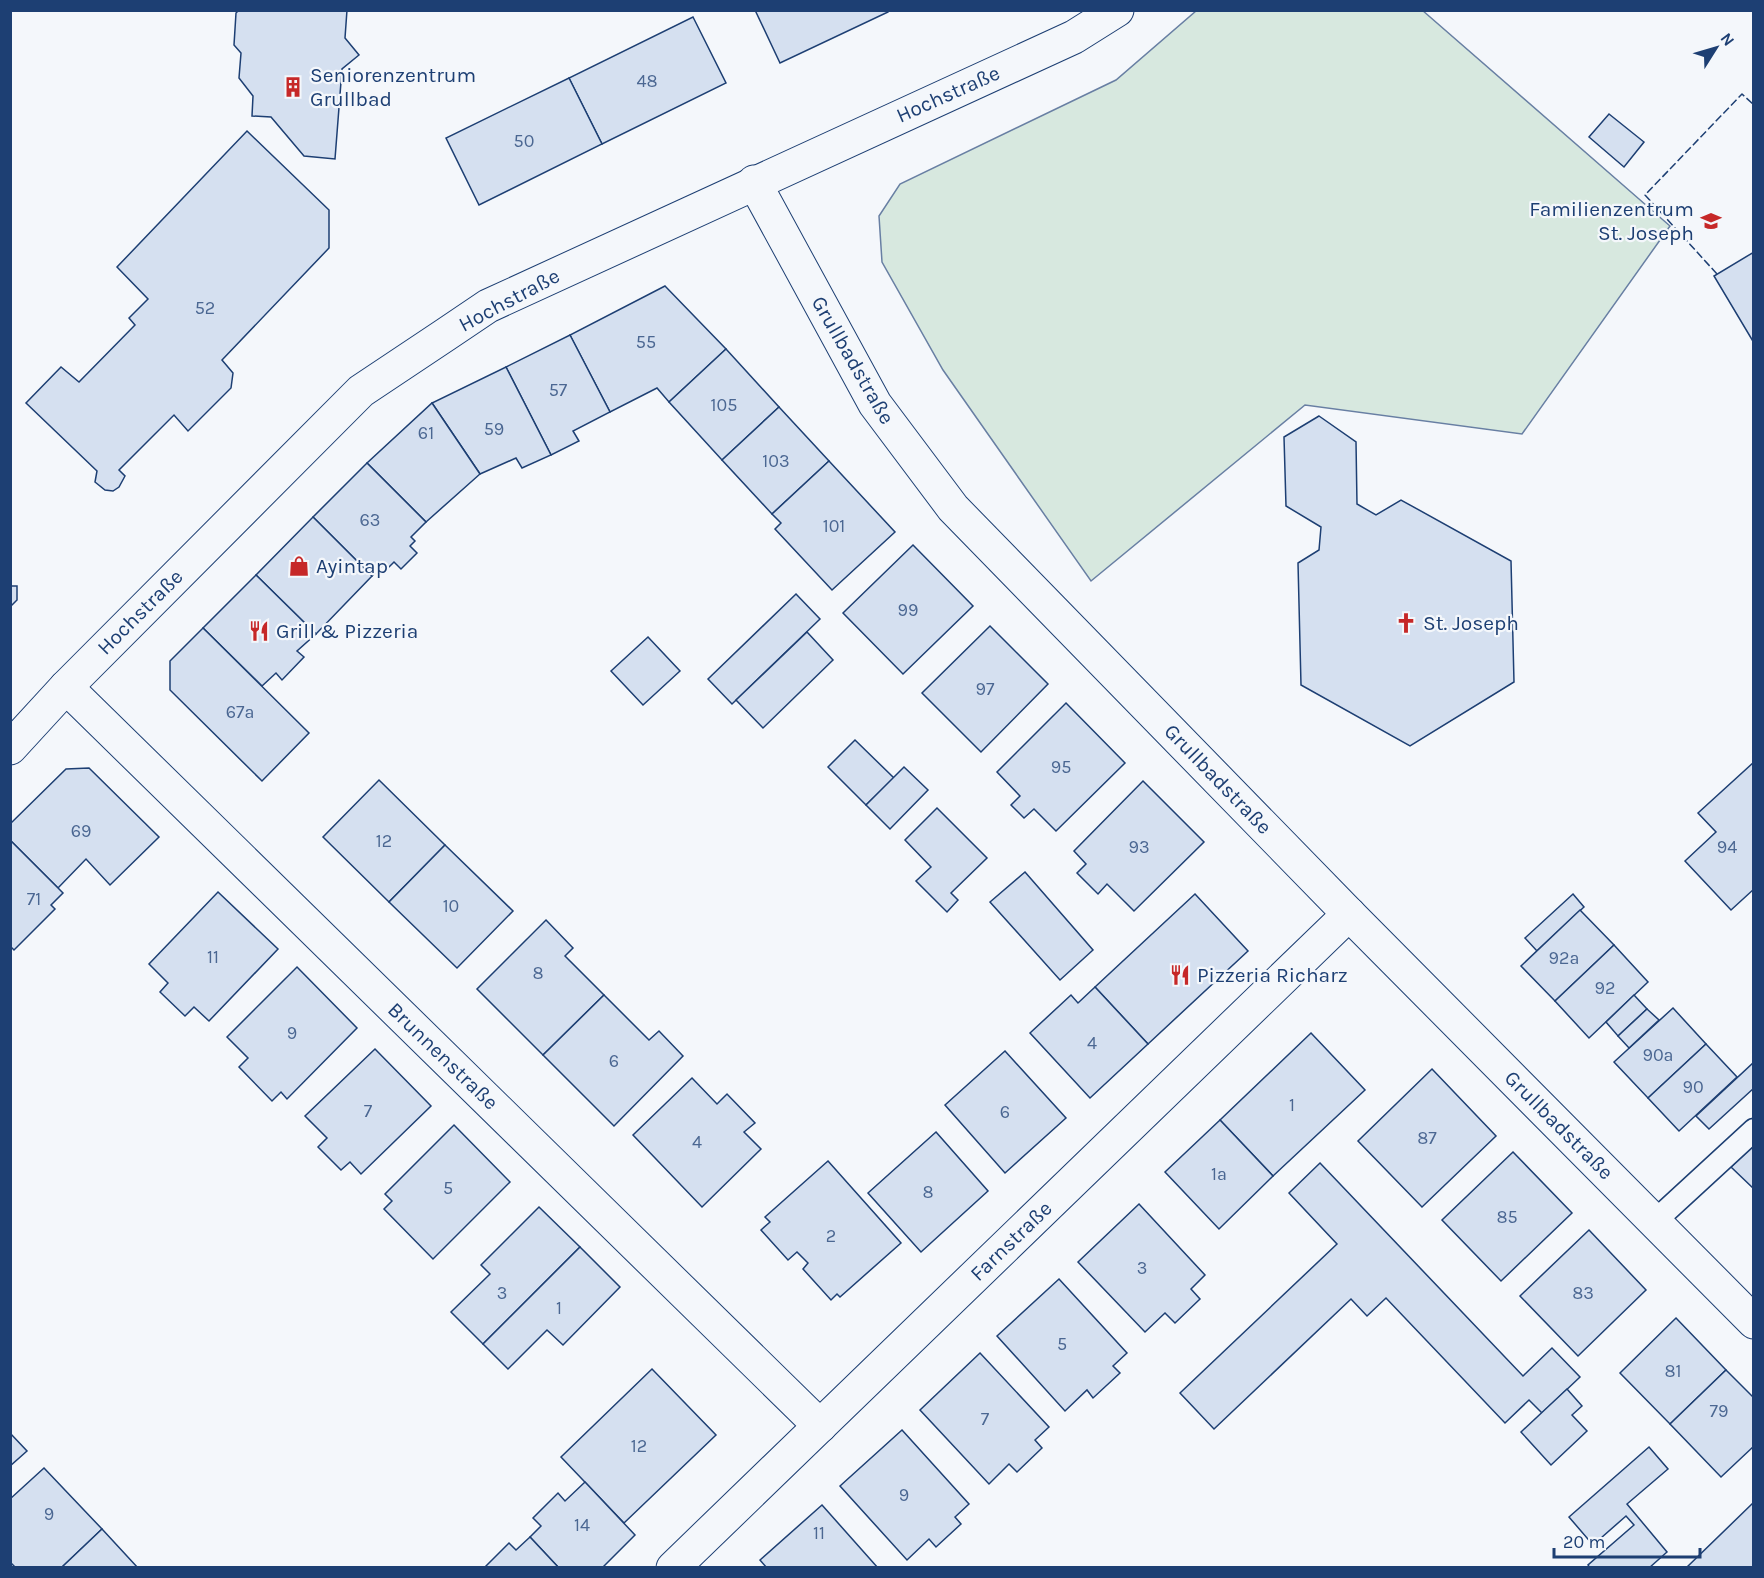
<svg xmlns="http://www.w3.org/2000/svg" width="1764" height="1578" font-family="Karla,sans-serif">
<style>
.green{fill:#d7e8df;stroke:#687fa3;stroke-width:1.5}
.building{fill:#d5e0f0;stroke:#1d3f73;stroke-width:1.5}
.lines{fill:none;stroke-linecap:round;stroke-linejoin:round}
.lane-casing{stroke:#1d3f73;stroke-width:25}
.street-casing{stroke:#1d3f73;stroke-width:35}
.secondary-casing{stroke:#1d3f73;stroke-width:35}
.lane{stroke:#f4f7fb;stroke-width:22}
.street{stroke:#f4f7fb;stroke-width:33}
.secondary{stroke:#f4f7fb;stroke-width:33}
.fence{stroke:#1d3f73;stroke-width:1.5;stroke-dasharray:8 3;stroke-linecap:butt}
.labels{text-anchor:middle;stroke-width:4.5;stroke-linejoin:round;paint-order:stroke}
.number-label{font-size:18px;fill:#4b6792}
.poi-label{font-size:21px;fill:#1d3f73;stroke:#f4f7fb;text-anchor:start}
.street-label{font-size:21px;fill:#1d3f73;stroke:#f4f7fb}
</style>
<rect width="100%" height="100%" fill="#f4f7fb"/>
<path class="green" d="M1422 10 1670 226 1522 434 1305 405 1091 581 943 370 882 262 879 216 900 184 1116 80 1196 11Z"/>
<g class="building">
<path d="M239 10H347L345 38 359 55 342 69 335 159 304 156 271 117 252 116 253 96 239 78 241 53 234 45 236 13Z"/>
<path d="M755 10H888V12L780 63Z"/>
<path d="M693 17 726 83 602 144 569 78Z"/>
<path d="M569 78 602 144 479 205 446 138Z"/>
<path d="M1609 114 1644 142 1624 167 1589 137Z"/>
<path d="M247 131 329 210V248L222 360 233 373 231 388 188 431 174 415 119 470 125 476 119 487 113 491 105 490 95 482 97 471 26 403 61 367 79 382 135 325 129 318 148 299 117 267Z"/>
<path d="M1754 252V343L1714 276Z"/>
<path d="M665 286 726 349 669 402 657 388 610 412 570 335Z"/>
<path d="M570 335 610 412 573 431 579 441 551 455 506 367Z"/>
<path d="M726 349 779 407 722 460 669 402Z"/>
<path d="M506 367 551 455 522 468 516 458 480 474 432 403Z"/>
<path d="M432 403 480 474 426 522 367 463Z"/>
<path d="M779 407 829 461 772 514 722 460Z"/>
<path d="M1319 416 1356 442 1357 504 1376 515 1401 500 1511 561 1514 682 1410 746 1301 685 1298 563 1319 550 1321 527 1286 506 1284 437Z"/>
<path d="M829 461 895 532 832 590 775 529 781 523 772 514Z"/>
<path d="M367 463 426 522 411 537 415 541 410 546 417 553 401 569 394 562 387 569 383 565 372 576 313 517Z"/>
<path d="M313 517 372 576 316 634 256 575Z"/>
<path d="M913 545 973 606 903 674 843 613Z"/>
<path d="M256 575 316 634 297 651 304 657 282 680 276 673 262 686 203 628Z"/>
<path d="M10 586H17V600L10 607Z"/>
<path d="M796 594 820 619 732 704 708 679Z"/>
<path d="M990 626 1048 684 981 752 922 693Z"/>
<path d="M203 628 309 733 262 781 170 690V661Z"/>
<path d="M807 632 833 660 763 728 736 700Z"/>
<path d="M648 637 680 671 643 705 611 671Z"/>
<path d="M1066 703 1125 763 1056 831 1034 809 1024 818 1011 805 1020 796 997 772Z"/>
<path d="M855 740 894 778 866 805 828 767Z"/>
<path d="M1754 762V889L1731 910 1685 861 1716 832 1698 813Z"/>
<path d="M904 767 928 790 890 829 866 805Z"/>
<path d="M89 768 159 837 110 885 86 859 58 888 10 840V824L66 769Z"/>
<path d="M379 780 445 845 389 902 323 837Z"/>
<path d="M1143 781 1204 842 1134 911 1107 884 1098 894 1077 873 1086 864 1074 851Z"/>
<path d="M937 808 987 858 951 893 958 900 947 912 916 881 931 867 905 840Z"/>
<path d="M10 840 63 893 51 905 55 909 14 950 10 946Z"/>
<path d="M445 845 513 911 457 968 389 902Z"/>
<path d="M1025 872 1093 950 1060 980 990 902Z"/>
<path d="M218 892 278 949 209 1021 194 1007 185 1016 160 992 168 983 149 964Z"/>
<path d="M1195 894 1248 951 1148 1044 1095 987Z"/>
<path d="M1573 894 1584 907 1537 951 1525 938Z"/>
<path d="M1580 910 1614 945 1555 1001 1521 966Z"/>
<path d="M546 920 573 948 565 956 604 995 543 1055 477 989Z"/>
<path d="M1614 945 1648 982 1589 1038 1555 1001Z"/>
<path d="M297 967 357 1028 287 1099 281 1092 272 1101 239 1067 248 1058 227 1037Z"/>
<path d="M1095 987 1148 1044 1090 1098 1030 1033 1071 995 1078 1003Z"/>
<path d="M604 995 649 1040 659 1031 683 1056 614 1126 543 1055Z"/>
<path d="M1634 995 1647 1009 1618 1036 1606 1022Z"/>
<path d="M1673 1008 1706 1044 1648 1098 1614 1062Z"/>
<path d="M1647 1009 1659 1020 1629 1048 1618 1036Z"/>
<path d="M1311 1033 1365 1090 1273 1176 1220 1120Z"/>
<path d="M1706 1044 1737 1077 1679 1131 1648 1098Z"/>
<path d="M375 1049 431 1106 361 1174 350 1162 341 1170 318 1147 327 1138 305 1116Z"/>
<path d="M1005 1051 1066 1118 1005 1173 945 1105Z"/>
<path d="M1753 1063 1754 1088 1709 1129 1696 1116Z"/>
<path d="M1432 1069 1496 1136 1422 1207 1358 1141Z"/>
<path d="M692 1078 717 1104 727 1094 755 1123 744 1132 761 1149 702 1207 633 1135Z"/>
<path d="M1220 1120 1273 1176 1219 1229 1165 1172Z"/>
<path d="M454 1125 510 1182 433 1259 384 1209 392 1201 385 1194Z"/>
<path d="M936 1132 988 1191 921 1252 868 1193Z"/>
<path d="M1754 1145V1189L1731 1167Z"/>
<path d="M1513 1152 1572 1213 1501 1281 1442 1220Z"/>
<path d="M828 1161 901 1243 840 1297 837 1294 831 1300 803 1269 808 1263 797 1252 788 1260 761 1230 770 1222 765 1217Z"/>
<path d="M1320 1163 1523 1376 1552 1348 1580 1377 1542 1413 1529 1400 1505 1423 1386 1298 1367 1316 1351 1299 1214 1429 1180 1393 1337 1244 1289 1193Z"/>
<path d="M1139 1204 1205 1275 1191 1289 1200 1299 1175 1323 1165 1313 1145 1332 1078 1262Z"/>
<path d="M539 1207 580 1247 483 1344 451 1312 490 1274 481 1265Z"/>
<path d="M1589 1230 1646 1290 1578 1356 1520 1296Z"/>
<path d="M580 1247 620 1287 563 1345 547 1330 508 1369 483 1344Z"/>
<path d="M1059 1279 1127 1353 1113 1366 1120 1373 1093 1398 1087 1390 1065 1411 997 1336Z"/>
<path d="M1676 1318 1726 1370 1670 1424 1620 1373Z"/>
<path d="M980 1353 1049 1427 1035 1440 1042 1448 1017 1472 1009 1464 989 1484 920 1410Z"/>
<path d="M652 1369 716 1435 624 1523 561 1457Z"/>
<path d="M1726 1370 1754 1398V1446L1721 1477 1670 1424Z"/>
<path d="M1567 1389 1582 1406 1572 1415 1587 1431 1551 1465 1521 1432Z"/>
<path d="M902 1430 969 1504 955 1517 961 1524 936 1547 929 1539 907 1560 840 1486Z"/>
<path d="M10 1433 27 1451 10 1466Z"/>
<path d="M1649 1447 1668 1469 1627 1504 1667 1552 1649 1568H1590L1588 1565 1634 1525 1626 1516 1593 1545 1569 1517Z"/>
<path d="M44 1468 102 1529 61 1568H16L10 1562V1499Z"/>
<path d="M585 1482 635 1535 602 1568H559L530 1537 541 1526 533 1518 558 1493 565 1501Z"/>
<path d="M1754 1502V1568H1686Z"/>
<path d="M822 1505 878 1568H767L760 1560Z"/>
<path d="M102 1529 138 1568H61Z"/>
<path d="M530 1537 559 1568 485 1567 509 1543 516 1550Z"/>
</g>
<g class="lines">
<g class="lane-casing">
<path id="lane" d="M1654 1222 1754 1130"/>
</g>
<g class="street-casing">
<g id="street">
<path d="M66 687 820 1426"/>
<path d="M673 1568 1349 914"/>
</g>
</g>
<g class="secondary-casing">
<g id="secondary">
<path d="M754 182 875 404 953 508 1349 914 1754 1322"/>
<path d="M10 748 66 687 361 391 445 335 488 306 1074 37 1117 10"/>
</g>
</g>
<use href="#lane" class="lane"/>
<use href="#street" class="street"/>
<use href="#secondary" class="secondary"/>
<path class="fence" d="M1717 274 1645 195 1742 94 1754 105"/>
</g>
<defs>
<g id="building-bare" transform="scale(1.62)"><path d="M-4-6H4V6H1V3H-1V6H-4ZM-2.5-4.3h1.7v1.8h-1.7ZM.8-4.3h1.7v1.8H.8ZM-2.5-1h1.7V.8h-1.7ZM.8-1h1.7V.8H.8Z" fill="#c62828" stroke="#f4f7fb" stroke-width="2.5" paint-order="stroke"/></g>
<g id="school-bare" transform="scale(1.62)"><path d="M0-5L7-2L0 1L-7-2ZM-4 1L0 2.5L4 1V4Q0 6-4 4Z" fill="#c62828" stroke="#f4f7fb" stroke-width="2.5" paint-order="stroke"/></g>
<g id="shop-bare" transform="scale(1.62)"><path d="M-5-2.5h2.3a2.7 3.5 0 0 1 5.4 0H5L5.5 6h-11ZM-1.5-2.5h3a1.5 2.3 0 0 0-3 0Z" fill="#c62828" stroke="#f4f7fb" stroke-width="2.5" paint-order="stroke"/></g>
<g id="church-bare" transform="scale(1.62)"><path d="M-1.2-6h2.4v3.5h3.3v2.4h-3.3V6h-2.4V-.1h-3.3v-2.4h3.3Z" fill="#c62828" stroke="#f4f7fb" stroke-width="2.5" paint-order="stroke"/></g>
<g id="restaurant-bare" transform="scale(1.62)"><path d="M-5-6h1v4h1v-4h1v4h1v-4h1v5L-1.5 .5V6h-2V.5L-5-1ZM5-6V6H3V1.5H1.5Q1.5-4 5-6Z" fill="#c62828" stroke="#f4f7fb" stroke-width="2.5" paint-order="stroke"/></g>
</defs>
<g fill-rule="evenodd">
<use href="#building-bare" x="293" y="87"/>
<use href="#school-bare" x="1711" y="221"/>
<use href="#shop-bare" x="299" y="566"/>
<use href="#church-bare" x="1406" y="623"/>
<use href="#restaurant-bare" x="259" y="631"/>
<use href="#restaurant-bare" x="1180" y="975"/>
</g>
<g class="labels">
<g class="number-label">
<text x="647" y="87">48</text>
<text x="524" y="147">50</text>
<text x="205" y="314">52</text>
<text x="646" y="348">55</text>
<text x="558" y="396">57</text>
<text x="724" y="411">105</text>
<text x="494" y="435">59</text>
<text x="426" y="439">61</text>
<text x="776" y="467">103</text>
<text x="370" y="526">63</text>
<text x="834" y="532">101</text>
<text x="908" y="616">99</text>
<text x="985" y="695">97</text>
<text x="240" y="718">67a</text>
<text x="1061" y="773">95</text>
<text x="81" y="837">69</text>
<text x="384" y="847">12</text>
<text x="1139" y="853">93</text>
<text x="1727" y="853">94</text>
<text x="34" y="905">71</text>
<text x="451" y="912">10</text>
<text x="213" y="963">11</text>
<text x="1564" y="964">92a</text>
<text x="538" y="979">8</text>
<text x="1605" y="994">92</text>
<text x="292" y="1039">9</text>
<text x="1092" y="1049">4</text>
<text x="1658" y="1061">90a</text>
<text x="614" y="1067">6</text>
<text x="1693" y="1093">90</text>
<text x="1292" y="1111">1</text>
<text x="368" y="1117">7</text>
<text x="1005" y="1118">6</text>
<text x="1427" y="1144">87</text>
<text x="697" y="1148">4</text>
<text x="1219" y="1180">1a</text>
<text x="448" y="1194">5</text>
<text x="928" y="1198">8</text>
<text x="1507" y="1223">85</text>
<text x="831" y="1242">2</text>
<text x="1142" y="1274">3</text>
<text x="502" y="1299">3</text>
<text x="1583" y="1299">83</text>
<text x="559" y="1314">1</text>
<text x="1062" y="1350">5</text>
<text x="1673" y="1377">81</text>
<text x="1719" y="1417">79</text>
<text x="985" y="1425">7</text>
<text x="639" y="1452">12</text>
<text x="904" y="1501">9</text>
<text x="49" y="1520">9</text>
<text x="582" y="1531">14</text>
<text x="819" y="1539">11</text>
</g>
<g class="poi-label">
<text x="310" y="82">Seniorenzentrum<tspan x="310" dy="24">Grullbad</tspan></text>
<text x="1694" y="216" text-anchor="end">Familienzentrum<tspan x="1694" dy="24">St. Joseph</tspan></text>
<text x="316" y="573">Ayintap</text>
<text x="1423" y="630">St. Joseph</text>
<text x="276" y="638">Grill &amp; Pizzeria</text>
<text x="1197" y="982">Pizzeria Richarz</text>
</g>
<g class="street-label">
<text transform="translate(948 94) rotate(-24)" y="7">Hochstraße</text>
<text transform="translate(509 300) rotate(-28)" y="7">Hochstraße</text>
<text transform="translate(853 360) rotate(60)" y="7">Grullbadstraße</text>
<text transform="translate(140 612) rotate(-45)" y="7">Hochstraße</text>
<text transform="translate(1218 779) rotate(46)" y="7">Grullbadstraße</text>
<text transform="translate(443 1056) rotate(44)" y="7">Brunnenstraße</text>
<text transform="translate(1559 1125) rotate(45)" y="7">Grullbadstraße</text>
<text transform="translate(1011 1241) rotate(-44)" y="7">Farnstraße</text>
</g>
</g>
<rect width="1764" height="1578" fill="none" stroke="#1d3f73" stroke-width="24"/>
<g transform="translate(1716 48) rotate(53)" stroke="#f4f7fb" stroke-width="4.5" paint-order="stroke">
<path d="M0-4.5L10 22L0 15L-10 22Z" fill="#1d3f73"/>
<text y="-9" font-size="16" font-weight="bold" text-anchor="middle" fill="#1d3f73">N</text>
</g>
<path d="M1554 1548v9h146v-9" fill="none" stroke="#1d3f73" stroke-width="3"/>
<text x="1563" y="1548" font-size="18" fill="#1d3f73" stroke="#f4f7fb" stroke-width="4.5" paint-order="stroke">20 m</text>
</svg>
